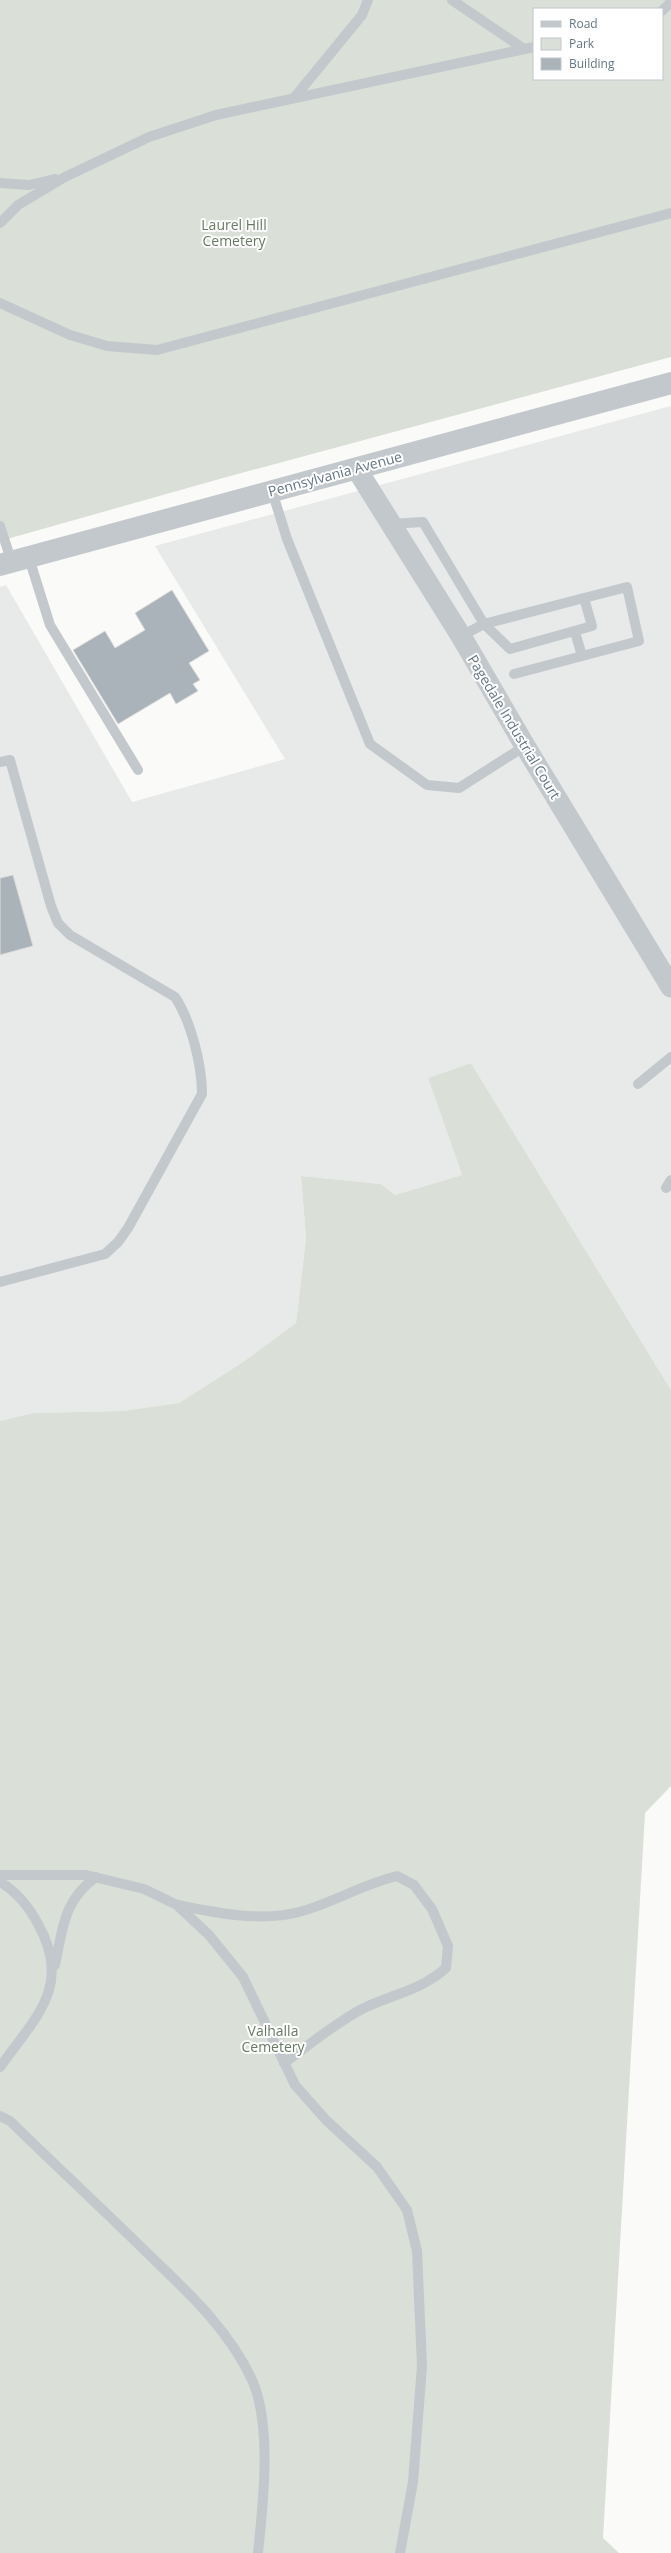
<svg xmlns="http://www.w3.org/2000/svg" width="671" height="2553" font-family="'Open Sans',sans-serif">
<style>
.built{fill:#e8e9e9}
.green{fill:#dadfd7;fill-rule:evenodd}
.building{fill:#aab3b9;stroke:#dcdcda}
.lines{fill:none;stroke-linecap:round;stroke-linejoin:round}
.service{stroke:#c3c8cc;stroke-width:10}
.minor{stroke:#c3c8cc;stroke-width:21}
.tertiary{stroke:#c3c8cc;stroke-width:22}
.labels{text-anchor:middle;stroke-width:4;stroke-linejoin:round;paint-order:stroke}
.park-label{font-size:14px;fill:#687a64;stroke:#fff}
.street-label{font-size:14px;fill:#657683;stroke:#fff}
</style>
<rect width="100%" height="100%" fill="#fafaf8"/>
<path class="built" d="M671 406V1390L471 1063 428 1078 462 1175 395 1195 381 1184 301 1176 306 1238 296 1323 243 1362 179 1403 122 1411 33 1413 0 1421V587L6 585 132 802 285 759 155 546Z"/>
<g class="green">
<path d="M0 0H671V357L223 478 0 541ZM534 9H662V79H534Z"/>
<path d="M471 1063 671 1390V1786L645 1813 603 2538 619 2553H0V1421L33 1413 122 1411 179 1403 243 1362 296 1323 306 1238 301 1176 381 1184 395 1195 462 1175 428 1078Z"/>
</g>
<g class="building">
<path d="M172 590 209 651 189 663 200 680 193 684 198 691 176 704 170 693 118 724 73 650 105 631 115 648 145 630 135 613Z"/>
<path d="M13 875 33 946 0 955V878Z"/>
</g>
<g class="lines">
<g class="service">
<path d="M452 0 524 49"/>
<path d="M662 11 671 2"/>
<path d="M294 98 362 15 368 0"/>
<path d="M0 183 29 185 55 179"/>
<path d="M0 223 18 205 65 177 149 137 216 115 534 47"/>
<path d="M0 303 70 335 107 346 157 350 671 213"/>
<path d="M272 491 287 539 370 744 427 785 459 788 525 746"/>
<path d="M390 524 423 522 484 624 510 649 592 626 584 598 484 624 461 636"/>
<path d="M0 526 12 563"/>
<path d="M29 558 50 625 138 770"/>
<path d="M575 632 582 656"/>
<path d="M514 674 639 641 627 587 584 598"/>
<path d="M0 762 10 760 51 906 58 923 70 935 175 997C191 1021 202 1065 202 1094L128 1228 118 1242 105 1254 0 1282"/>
<path d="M638 1084 671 1057"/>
<path d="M666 1188 671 1180"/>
<path d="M0 1875H86L144 1889 177 1905 209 1935 243 1977 295 2085 326 2120 377 2167 407 2210 417 2251 422 2366 413 2482 400 2553"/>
<path d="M0 1882C17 1892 29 1907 38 1924 73 1986 35 2018 0 2067"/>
<path d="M178 1905C216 1913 261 1922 299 1912 333 1903 363 1884 397 1876L414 1885 432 1909 448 1946 446 1968C420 1991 392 1994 362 2009 334 2024 309 2045 284 2063"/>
<path d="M55 1965C63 1928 63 1901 96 1877"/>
<path d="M0 2116 10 2121C52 2162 95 2202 137 2243 180 2285 228 2326 253 2382 272 2428 263 2504 258 2553"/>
</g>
<path class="minor" d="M356 468 461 636 525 746 671 987"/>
<path class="tertiary" d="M0 565 671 383"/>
</g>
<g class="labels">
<g class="park-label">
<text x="234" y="230">Laurel Hill<tspan x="234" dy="16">Cemetery</tspan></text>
<text x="273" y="2036">Valhalla<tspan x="273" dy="16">Cemetery</tspan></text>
</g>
<g class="street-label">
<text transform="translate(335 474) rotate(-15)" y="5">Pennsylvania Avenue</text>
<text transform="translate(514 727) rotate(59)" y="5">Pagedale Industrial Court</text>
</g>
</g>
<rect x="533" y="8" width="130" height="72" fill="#ffffff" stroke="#c1c8cd"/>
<rect x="541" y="21" width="20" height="6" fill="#c3c8cc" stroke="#c1c8cd"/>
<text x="569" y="28" font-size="12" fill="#657683">Road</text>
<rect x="541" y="38" width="20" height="12" fill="#dadfd7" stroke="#c1c8cd"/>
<text x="569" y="48" font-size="12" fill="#657683">Park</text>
<rect x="541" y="58" width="20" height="12" fill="#aab3b9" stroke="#c1c8cd"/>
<text x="569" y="68" font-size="12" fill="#657683">Building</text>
</svg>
